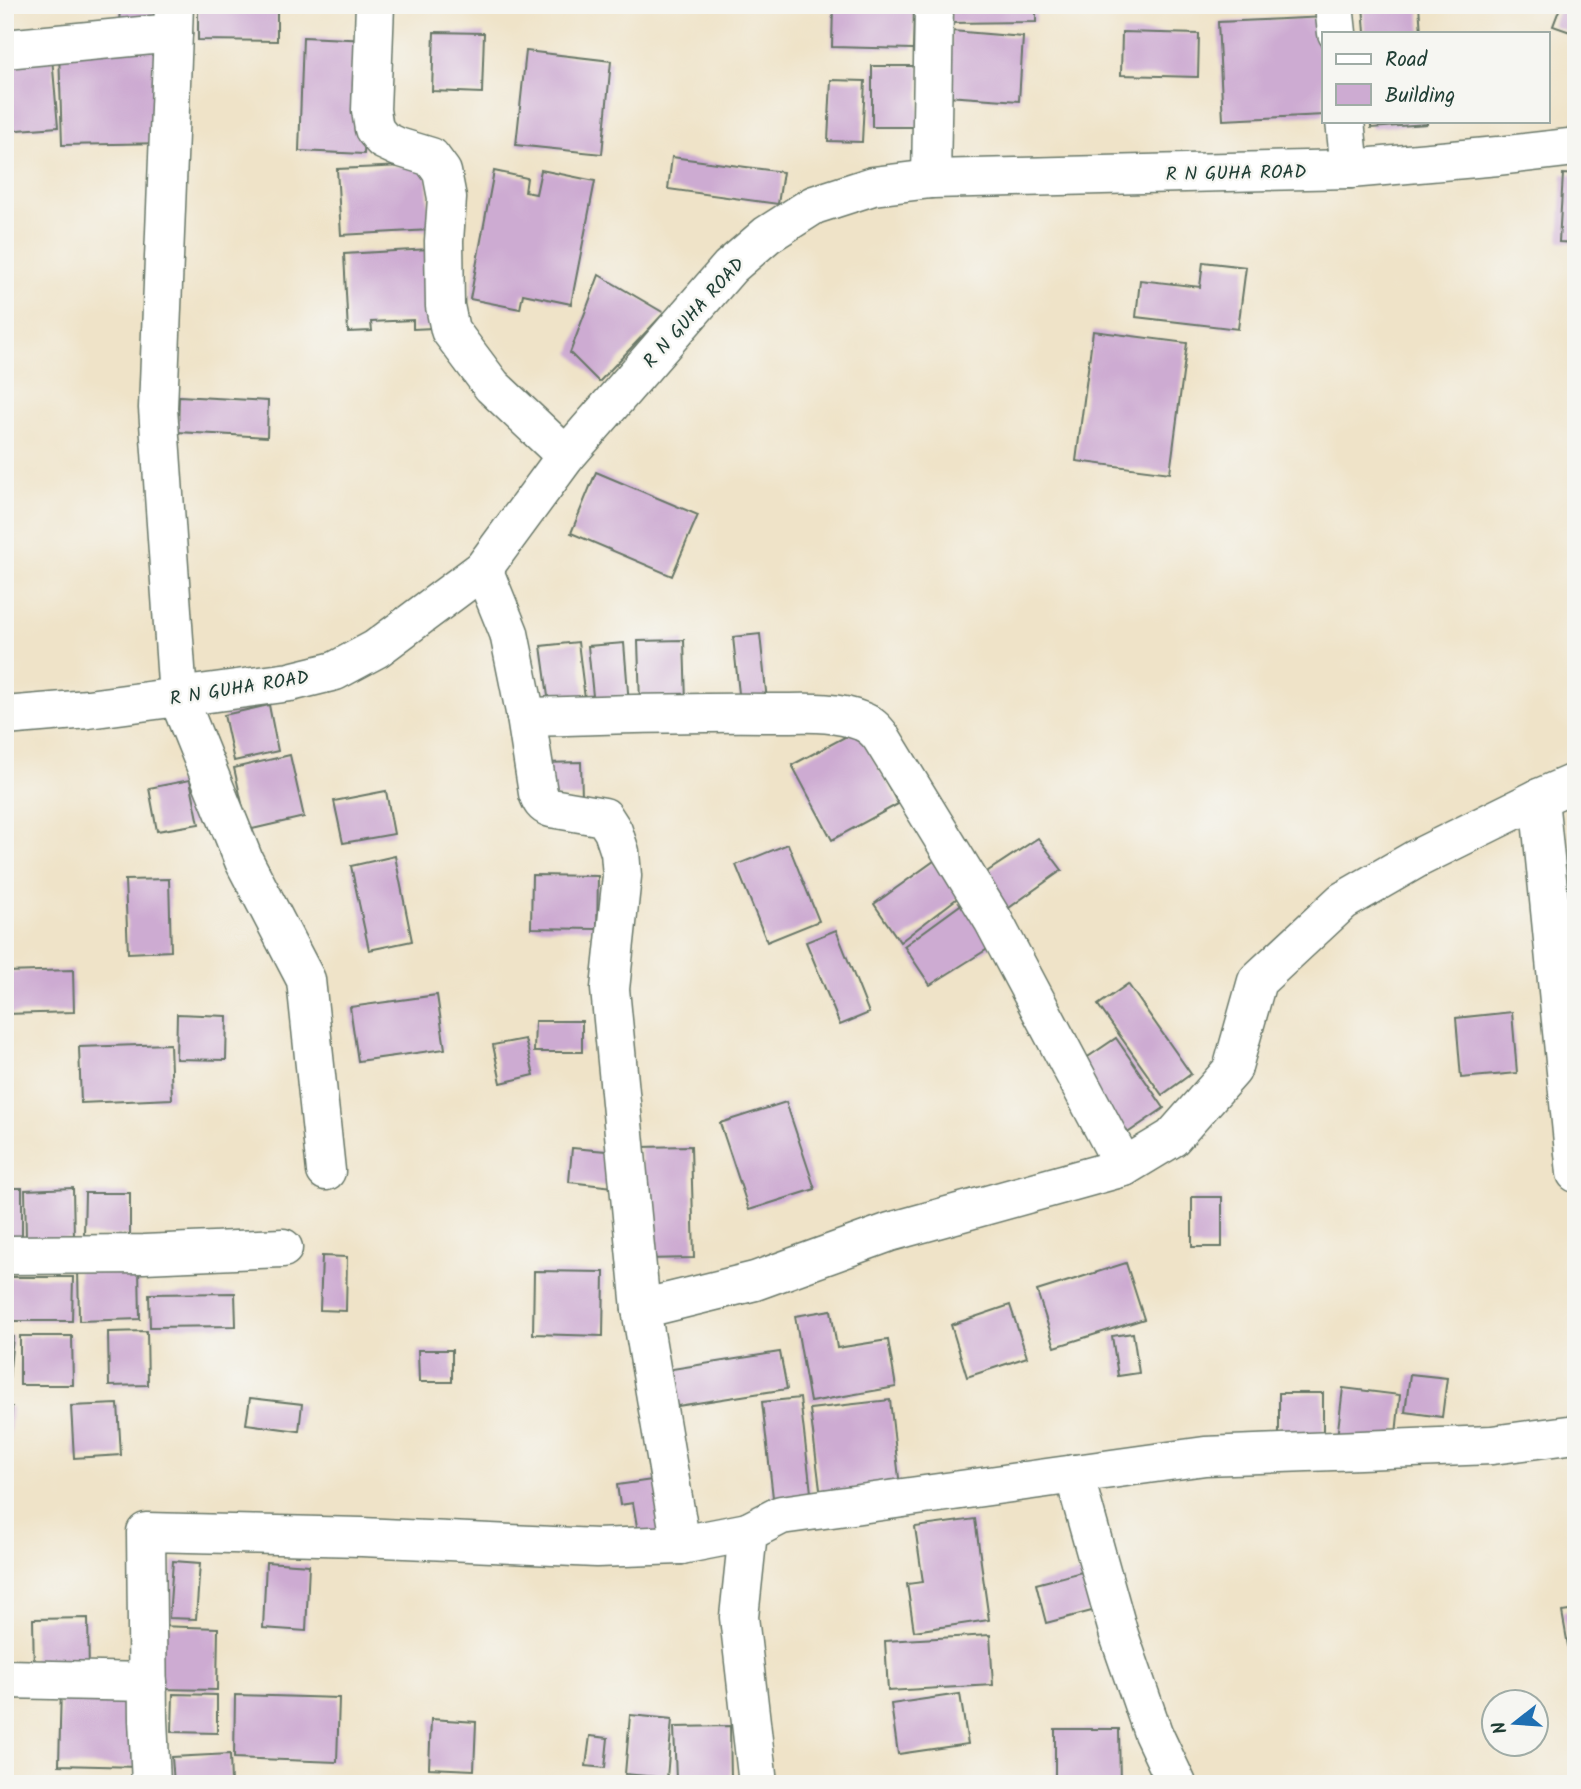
<svg xmlns="http://www.w3.org/2000/svg" width="1581" height="1789" font-family="Kalam,sans-serif">
<style>
.building{fill:#cdabd2}
.lines{fill:none;stroke-linecap:round;stroke-linejoin:round}
.minor-casing{stroke:#687768;stroke-width:41}
.minor{stroke:#fff;stroke-width:38}
.labels{text-anchor:middle;stroke-width:5;stroke-linejoin:round;paint-order:stroke}
.street-label{font-size:19px;fill:#1f3d34;stroke:#f6f6f2}
</style>
<rect width="100%" height="100%" fill="#f6f6f2"/>
<filter id="ink" filterUnits="userSpaceOnUse"><feTurbulence type="fractalNoise" baseFrequency=".0143" numOctaves="2"/><feDisplacementMap in="SourceGraphic" scale="14" xChannelSelector="R" yChannelSelector="G"/><feConvolveMatrix kernelMatrix="1 2 1 2 8 2 1 2 1" color-interpolation-filters="sRGB"/></filter>
<filter id="wash" filterUnits="userSpaceOnUse"><feTurbulence type="fractalNoise" baseFrequency=".00686" numOctaves="4" result="noise"/><feDisplacementMap in="SourceGraphic" scale="28" xChannelSelector="R" yChannelSelector="G"/><feGaussianBlur stdDeviation="1.57" result="paint"/><feColorMatrix in="noise" values="0 0 0 0 0 0 0 0 0 0 0 0 0 0 0 0 0 1.4 0 .05"/><feComposite in="paint" operator="in"/></filter>
<g filter="url(#wash)">
<rect width="100%" height="100%" fill="#efe3c8"/>
<g id="blocks">
<g class="building">
<path d="M120 5H156V27L119 26Z"/>
<path d="M198 5H277V41L198 40Z"/>
<path d="M833 5H914L913 49 832 47Z"/>
<path d="M950 5H1036V22L950 23Z"/>
<rect x="1219" y="5" width="34" height="3"/>
<path d="M1363 5H1419L1421 33H1365Z"/>
<path d="M1561 5H1576V34L1553 26Z"/>
<path d="M1326 17 1324 33V115L1223 120 1218 22Z"/>
<path d="M952 31 1023 37 1019 101 947 96Z"/>
<path d="M434 32 484 33 482 93 432 91Z"/>
<path d="M1122 32 1199 34 1198 77 1121 75Z"/>
<path d="M303 37 369 40 364 154 299 151Z"/>
<path d="M161 47 165 143 62 145 59 50Z"/>
<path d="M526 51 611 61 602 154 516 145Z"/>
<path d="M52 57 58 127 5 131V61Z"/>
<rect x="872" y="66" width="47" height="61"/>
<path d="M831 80 865 81 862 142 828 141Z"/>
<path d="M1371 121H1427V124L1371 128Z"/>
<path d="M672 157 783 172 778 204 668 189Z"/>
<path d="M426 165 430 230 341 235 337 169Z"/>
<path d="M541 170 595 181 571 304 523 294 520 309 470 299 494 171 527 178 525 192 536 194Z"/>
<path d="M1563 174 1576 175V243L1559 242Z"/>
<path d="M429 249 433 328 413 329V320L371 322 372 331 348 332 344 254Z"/>
<path d="M1203 262 1246 267 1238 329 1136 317 1140 280 1200 287Z"/>
<path d="M599 275 664 313 599 382 570 353Z"/>
<path d="M1093 331 1187 343 1170 473 1076 461Z"/>
<path d="M179 396 268 401 267 437 178 432Z"/>
<path d="M596 472 698 515 672 576 571 533Z"/>
<path d="M760 634 767 701 740 703 733 637Z"/>
<path d="M684 640 686 702 640 703 638 641Z"/>
<path d="M578 642 586 707 550 711 541 646Z"/>
<path d="M624 643 629 704 594 706 588 646Z"/>
<path d="M269 705 278 751 234 761 224 715Z"/>
<path d="M858 730 898 804 832 840 792 765Z"/>
<path d="M290 755 304 817 248 830 234 768Z"/>
<path d="M581 762 582 797H547L546 763Z"/>
<path d="M190 780 199 824 157 831 149 788Z"/>
<path d="M386 791 394 834 343 843 334 801Z"/>
<path d="M1038 838 1062 870 1006 910 982 875Z"/>
<path d="M788 844 819 921 767 942 736 865Z"/>
<path d="M395 856 412 941 369 950 351 866Z"/>
<path d="M934 861 960 896 900 942 874 904Z"/>
<path d="M532 875 598 876 597 929 531 928Z"/>
<path d="M169 879 171 951 128 953 125 880Z"/>
<path d="M963 903 994 945 930 985 904 946Z"/>
<path d="M836 930 869 1013 840 1025 806 942Z"/>
<path d="M73 970 74 1012 5 1014V972Z"/>
<path d="M1128 984 1191 1074 1162 1095 1098 1005Z"/>
<path d="M437 995 445 1049 358 1061 350 1007Z"/>
<path d="M1512 1012 1517 1073 1461 1078 1456 1018Z"/>
<path d="M177 1014 227 1016 226 1060 176 1059Z"/>
<path d="M535 1021H582V1052H534Z"/>
<path d="M1116 1038 1164 1108 1123 1136 1076 1065Z"/>
<path d="M525 1039 534 1075 501 1083 493 1045Z"/>
<path d="M170 1044 172 1099 81 1103 79 1047Z"/>
<path d="M786 1102 815 1189 749 1210 720 1123Z"/>
<path d="M691 1146 694 1258 644 1259 641 1147Z"/>
<path d="M572 1148 617 1152 613 1187 569 1182Z"/>
<rect x="5" y="1188" width="17" height="53"/>
<path d="M73 1188 74 1238 26 1239 25 1190Z"/>
<path d="M85 1193H130V1236L84 1235Z"/>
<rect x="1192" y="1197" width="30" height="50"/>
<path d="M322 1256 347 1257 346 1311 320 1310Z"/>
<path d="M1126 1263 1144 1319 1055 1347 1037 1291Z"/>
<path d="M139 1268 140 1319 79 1321 78 1269Z"/>
<path d="M534 1271 604 1272 603 1336 533 1334Z"/>
<path d="M6 1277H73L72 1321H6Z"/>
<path d="M235 1293 236 1326 150 1327 149 1294Z"/>
<path d="M1010 1305 1027 1357 967 1377 951 1325Z"/>
<path d="M831 1310 837 1348 888 1340 896 1387 810 1402 795 1316Z"/>
<path d="M147 1331 148 1385 109 1386 108 1332Z"/>
<path d="M1133 1333 1139 1373 1118 1376 1112 1336Z"/>
<path d="M5 1335 13 1336 8 1390H5Z"/>
<path d="M20 1336H72L73 1385H20Z"/>
<path d="M418 1350H452V1382H419Z"/>
<path d="M780 1352 787 1389 671 1407 666 1370Z"/>
<path d="M1410 1374 1447 1378 1442 1417 1405 1412Z"/>
<path d="M1343 1388 1400 1395 1395 1444 1337 1438Z"/>
<path d="M1279 1393H1323V1444L1279 1443Z"/>
<path d="M250 1398 302 1404 299 1431 246 1424Z"/>
<path d="M800 1398 812 1501 774 1506 762 1402Z"/>
<path d="M890 1400 900 1487 821 1497 810 1409Z"/>
<path d="M118 1404 121 1455 74 1458 71 1406Z"/>
<path d="M5 1407H12L7 1468H5Z"/>
<path d="M666 1478 674 1532 639 1538 633 1503 620 1505 617 1485Z"/>
<path d="M975 1519 989 1620 914 1631 907 1584 923 1582 915 1527Z"/>
<path d="M173 1561 200 1563 196 1619 169 1618Z"/>
<path d="M266 1562 309 1565 306 1631 263 1628Z"/>
<path d="M1097 1568 1107 1607 1046 1623 1036 1584Z"/>
<path d="M1576 1610V1667L1572 1668 1562 1612Z"/>
<path d="M88 1618 89 1673 34 1674 33 1619Z"/>
<path d="M158 1626 218 1628 217 1690 158 1689Z"/>
<path d="M990 1635 993 1685 888 1691 885 1641Z"/>
<path d="M61 1687 141 1689 138 1767 59 1765Z"/>
<path d="M173 1694 217 1695V1733L172 1732Z"/>
<path d="M960 1694 968 1744 898 1754 891 1704Z"/>
<path d="M235 1695 339 1698 337 1762 234 1758Z"/>
<path d="M630 1715 672 1719 667 1778 625 1774Z"/>
<path d="M431 1719 476 1722 474 1770 429 1768Z"/>
<path d="M730 1726 731 1778 676 1780 674 1727Z"/>
<path d="M1055 1729H1119L1120 1784H1055Z"/>
<path d="M590 1736 608 1738 605 1768 586 1766Z"/>
<path d="M230 1754 231 1784H174L172 1757Z"/>
</g>
</g>
</g>
<g filter="url(#ink)">
<use href="#blocks" fill-opacity="0" stroke="#687768" stroke-width="2"/>
<g class="lines">
<g class="minor-casing">
<g id="minor">
<path d="M375 5 371 110 374 129 383 140 398 147 431 157 442 172 447 198 444 241 445 306 450 330 492 386 566 456"/>
<path d="M1334 5 1337 33"/>
<path d="M173 33 158 408 178 697 244 861 306 980 326 1171"/>
<path d="M5 49 173 33 174 5"/>
<path d="M1345 121 1350 169"/>
<path d="M931 179 934 5"/>
<path d="M483 569 509 633 526 717C606 715 686 712 766 713 797 714 830 709 861 721 870 724 875 729 881 737L993 920 1124 1167"/>
<path d="M5 716 88 709 290 682 335 671 376 649 483 569 566 456 730 267 767 235 814 205 873 186 931 179 1350 169 1498 156 1576 147"/>
<path d="M526 717 538 793C541 801 543 805 551 808L604 817 613 831 620 852 622 876 610 989 641 1309"/>
<path d="M1539 798 1576 1173"/>
<path d="M5 1255 144 1254 283 1248"/>
<path d="M1074 1474 1119 1635 1153 1733 1177 1784"/>
<path d="M681 1545 641 1309 755 1281 890 1232 1124 1167 1172 1138 1232 1070 1257 981 1343 901 1416 859 1539 798 1576 782"/>
<path d="M5 1679 148 1682"/>
<path d="M151 1784 148 1719 146 1532 362 1537 596 1548 681 1545 748 1532"/>
<path d="M758 1784 739 1617 748 1532 781 1515 1205 1456 1492 1445 1576 1434"/>
</g>
</g>
<use href="#minor" class="minor"/>
</g>
</g>
<g class="labels">
<g class="street-label">
<text transform="translate(1236 172) rotate(-1)" y="7">R N GUHA ROAD</text>
<text transform="translate(693 312) rotate(-48)" y="7">R N GUHA ROAD</text>
<text transform="translate(239 687) rotate(-9)" y="7">R N GUHA ROAD</text>
</g>
</g>
<rect width="1581" height="1789" fill="none" stroke="#f6f6f2" stroke-width="28"/>
<rect x="1322" y="32" width="228" height="91" fill="#f6f6f2" stroke="#a0aca6" stroke-width="2"/>
<rect x="1336" y="54" width="35" height="10" fill="#ffffff" stroke="#a0aca6" stroke-width="2"/>
<text x="1385" y="66" font-size="21" fill="#1f3d34">Road</text>
<rect x="1336" y="84" width="35" height="21" fill="#cdabd2" stroke="#a0aca6" stroke-width="2"/>
<text x="1385" y="102" font-size="21" fill="#1f3d34">Building</text>
<g transform="translate(1515 1723) rotate(253)"><circle r="33" fill="#f6f6f2" stroke="#a0aca6" stroke-width="2"/>
<path d="M0-5L12 26L0 18L-12 26Z" fill="#1f6fb2"/>
<text y="-10" font-size="19" font-weight="bold" text-anchor="middle" fill="#1f3d34">N</text>
</g>
</svg>
